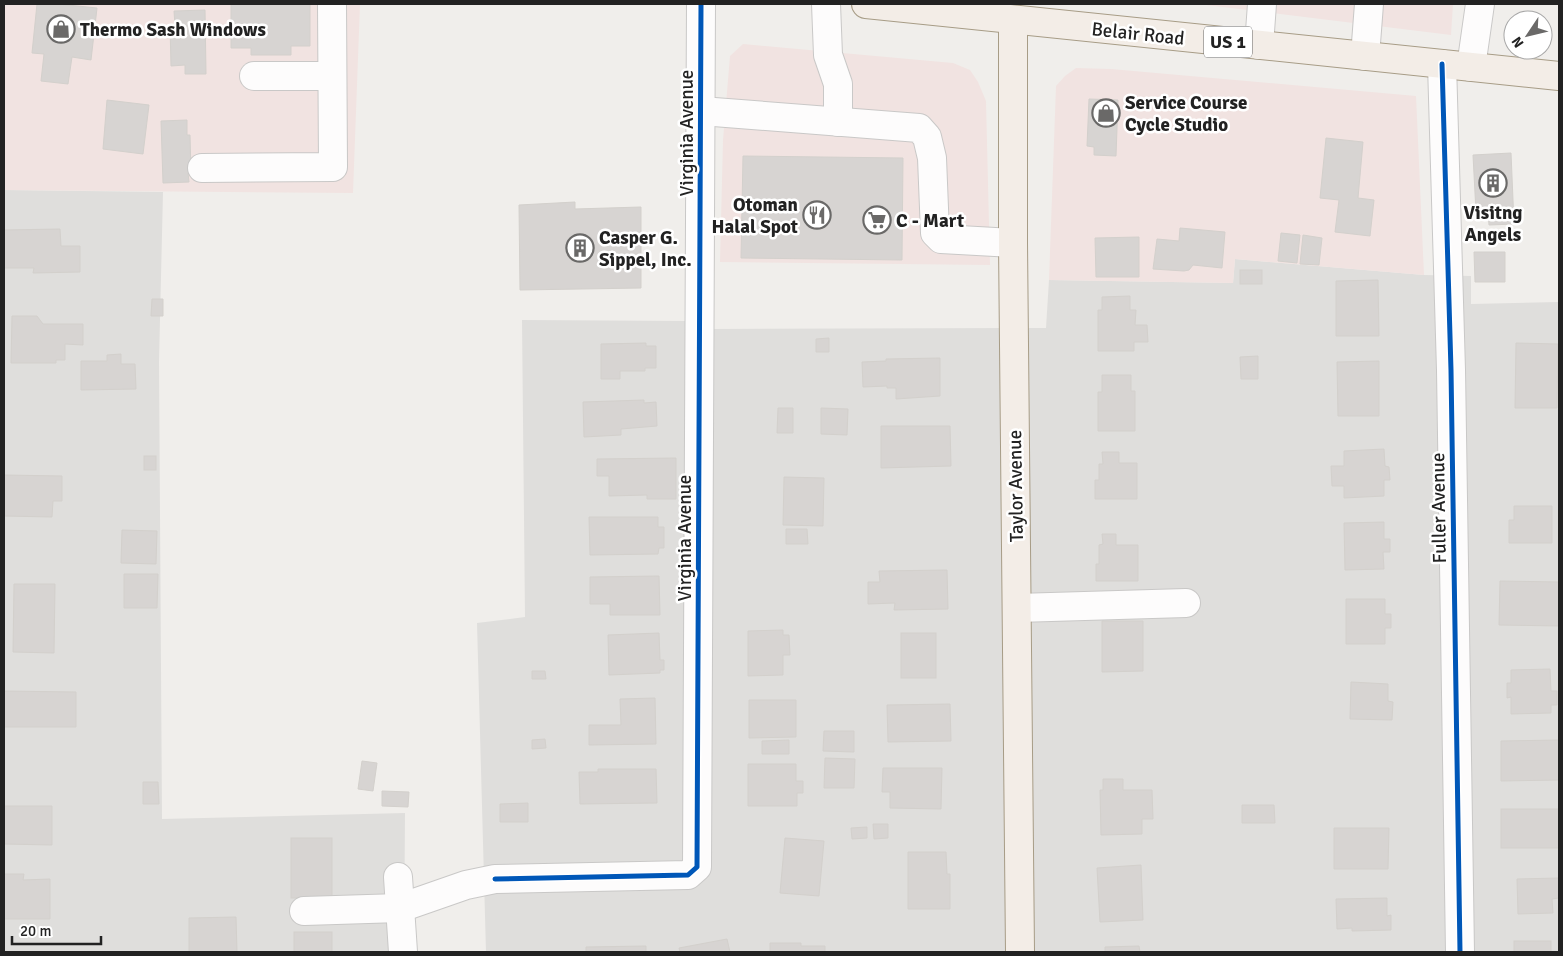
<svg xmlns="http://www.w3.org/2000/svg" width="1563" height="956" font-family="Signika,sans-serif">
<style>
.residential{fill:#dfdedc}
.commercial{fill:#f1e3e1}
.building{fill:#d7d4d2;stroke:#d3d0cc}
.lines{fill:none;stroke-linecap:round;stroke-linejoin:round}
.minor-casing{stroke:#c9c8c7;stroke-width:30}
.major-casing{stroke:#a79c86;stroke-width:30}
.minor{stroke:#fdfcfc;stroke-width:28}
.major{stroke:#f3ede7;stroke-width:28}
.cycleway-casing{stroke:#fff;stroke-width:8}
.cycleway{stroke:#0057b8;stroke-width:5}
.labels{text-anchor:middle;stroke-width:5;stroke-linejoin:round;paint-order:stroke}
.shield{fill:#fff;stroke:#646464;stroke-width:1}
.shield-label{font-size:18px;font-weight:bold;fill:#222}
.poi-label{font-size:19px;font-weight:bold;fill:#222;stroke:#fff;text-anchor:start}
.street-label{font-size:19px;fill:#222;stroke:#fff}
</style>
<rect width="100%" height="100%" fill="#f0eeeb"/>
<g class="residential">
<path d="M4 190 163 192 159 362 162 819 405 813 404 952H4Z"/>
<path d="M1235 259 1424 275 1471 276V304L1559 302V952H486L477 623 525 617 522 320 685 321 713 329 1046 328 1049 280 1233 283Z"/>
</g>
<g class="commercial">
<path d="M4 4H360L353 193 4 190Z"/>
<path d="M1198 4H1453L1451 35Z"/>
<path d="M743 44 953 63 970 70 978 82 986 101 990 265 720 262 723 140 730 56Z"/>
<path d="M1076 68 1111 69 1416 96 1424 275 1235 259 1233 283 1049 280 1056 86 1065 76Z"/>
</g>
<g class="building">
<path d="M37 4H58L97 8 91 60 72 57 68 84 41 81 44 54 32 53Z"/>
<path d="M231 4H310V46H291V55H251V48H231Z"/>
<path d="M205 10 206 74H185V65L171 66 170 25H175L174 11Z"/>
<path d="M1089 99 1118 100 1116 156 1094 155V147L1087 146Z"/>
<path d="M107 100 149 105 143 154 103 149Z"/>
<path d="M187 120V135H190L191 173H188L189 182 163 183 161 121Z"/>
<path d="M1326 138 1363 142 1358 198 1374 200 1370 236 1335 232 1339 200 1320 198Z"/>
<path d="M1511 153 1514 224 1489 225 1488 211 1476 212 1473 155Z"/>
<path d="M743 156 903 158 902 260 741 258Z"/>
<path d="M575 202V209L641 207V288L520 290 519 205Z"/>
<path d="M1180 228 1225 232 1222 268 1193 265 1189 270 1184 271 1153 269 1157 239 1179 241Z"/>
<path d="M60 229 61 246H80V272L33 273 34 268H4V230Z"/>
<path d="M1281 233 1300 235 1297 263 1278 261Z"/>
<path d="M1303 235 1322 238 1319 265 1300 264Z"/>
<path d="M1139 237V277H1096L1095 238Z"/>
<path d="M1474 252H1505V282H1475Z"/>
<rect x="1240" y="270" width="22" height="14"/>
<path d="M1378 280 1379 336H1336V281Z"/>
<path d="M1130 296V310H1136L1135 325H1147L1148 342H1134V351H1098V310H1102V297Z"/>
<path d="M152 299H163V316H151Z"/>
<path d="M12 316H37L43 324H83V345L65 344V360H56V363H11Z"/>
<path d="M829 338V352H816V339Z"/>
<path d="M646 343V346H656V368H645V371H620V379H601V344Z"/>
<path d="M1516 343 1558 344 1557 408H1515Z"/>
<path d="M121 354V364H135L136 389 81 390V361H107V355Z"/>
<path d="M1258 356V379H1241L1240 357Z"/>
<path d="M940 358V396L896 399V388H887V386L863 387 862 362 886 361V359Z"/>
<path d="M1379 361V416H1338L1337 362Z"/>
<path d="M1102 375H1131V391H1135V431H1098V392H1102Z"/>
<path d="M644 400V403L656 402 657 426 621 429V435L584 437 583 402Z"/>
<path d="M778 408H793V433H777Z"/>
<path d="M821 408 848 409 847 435 821 434Z"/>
<path d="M881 426H950L951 466 881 468Z"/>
<path d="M1384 449 1385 466 1389 467 1390 480H1384V496L1344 498V486H1332L1331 466H1344V451Z"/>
<path d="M1102 452H1119V463H1137V499H1095V480H1099V464H1103Z"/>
<rect x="144" y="456" width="12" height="14"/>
<path d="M676 458V499H647V495L609 496V476H597V459Z"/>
<path d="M4 475 62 476V501H53L52 517 4 516Z"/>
<path d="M784 477 824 478 823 526 783 525Z"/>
<path d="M1514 506H1552V543H1509V520H1514Z"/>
<path d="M589 517H658V527H664V548H659L658 554 590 555Z"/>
<path d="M1384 522V539H1390V552H1383L1384 569 1345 570 1344 523Z"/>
<path d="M786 529H807L808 544H786Z"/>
<path d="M122 530 157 531 156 564 121 563Z"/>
<path d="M1102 534H1116V545H1138V581H1096V564H1099V545L1103 544Z"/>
<path d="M947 570 948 609 894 610 895 603 868 604V582H880L879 571Z"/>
<path d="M124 574H158L157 608H124Z"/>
<path d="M659 576 660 615H610V604H590V577Z"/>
<path d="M1500 581 1559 582V626L1499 625Z"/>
<path d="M14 584H55L54 653 13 652Z"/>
<path d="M1346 599H1385V614H1391V628H1385V644H1346Z"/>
<path d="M1102 621H1143V671L1102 672Z"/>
<path d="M783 630V635H789L790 655H783V675L748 676V631Z"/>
<path d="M659 633 660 660H664V670H660V673L609 675 608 635Z"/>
<rect x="901" y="633" width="35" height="45"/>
<path d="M1550 669 1551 691H1557V705H1551V713L1511 714V697L1507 698V683H1511V670Z"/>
<path d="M532 671H545L546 679H532Z"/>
<path d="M1351 682 1388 684V701L1393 702 1392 720 1350 719Z"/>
<path d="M4 691 76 692V727H4Z"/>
<path d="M655 698 656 744 589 745V725H621L620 699Z"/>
<path d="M749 700H796V737L749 738Z"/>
<path d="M950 704 951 741 888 742 887 705Z"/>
<path d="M824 731H854V752L823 751Z"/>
<path d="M545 739 546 748 532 749V740Z"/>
<path d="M789 740V754H762V741Z"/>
<path d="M1559 740V780L1501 781V741Z"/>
<path d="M825 758 855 759 854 788H824Z"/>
<path d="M362 761 377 763 373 791 358 789Z"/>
<path d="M748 764H796V781H803V793H797V806H748Z"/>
<path d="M883 768H942L941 809 890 808V792H882Z"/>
<path d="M598 769H656L657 803 580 804 579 772H598Z"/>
<path d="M1103 779H1123V790H1152L1153 819H1142V834L1101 835 1100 790H1103Z"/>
<path d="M143 782H158L159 804H143Z"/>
<path d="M382 791 409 792 408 807 382 806Z"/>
<path d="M528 803V822H500V804Z"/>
<path d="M1242 805H1274L1275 823H1242Z"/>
<path d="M4 806H52V845L4 844Z"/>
<rect x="1501" y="809" width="58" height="39"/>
<path d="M873 824H888V838L874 839Z"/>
<path d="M867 827V838L852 839 851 828Z"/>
<path d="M1334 828H1389L1388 869H1334Z"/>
<rect x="291" y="838" width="41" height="60"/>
<path d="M785 838 824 841 819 896 780 893Z"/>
<path d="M908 852H946L947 874H950V909H908Z"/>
<path d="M1141 865 1143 920 1100 922 1097 868Z"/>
<path d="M4 874H24L23 880 50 879V919H4Z"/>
<path d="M1559 878V898L1552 899 1553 913 1518 914 1517 879Z"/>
<path d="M1387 898V916L1391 915V930L1352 931V928L1337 929 1336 899Z"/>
<path d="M236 917 237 952H189V918Z"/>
<rect x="294" y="932" width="38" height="20"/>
<path d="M727 939 730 952H680L679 948Z"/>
<rect x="1514" y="941" width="37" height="11"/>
<path d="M770 943H801V946H825V952H770Z"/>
<path d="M646 946V952H586V947Z"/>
<path d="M1139 946 1140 952H1105V947Z"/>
</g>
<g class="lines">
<g class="minor-casing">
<g id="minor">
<path d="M826 4 828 55 838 84V122"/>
<path d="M1259 45 1262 4"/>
<path d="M1365 56 1369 4"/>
<path d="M1442 64 1451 370 1460 952"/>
<path d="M1471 67 1480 4"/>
<path d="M254 76H332"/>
<path d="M701 111 919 128 927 137 932 158 935 233 941 239 1013 243"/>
<path d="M202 168 333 167 332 4"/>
<path d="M1017 608 1186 603"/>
<path d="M398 877 403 952"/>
<path d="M304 911 400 908 466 885 495 879 688 875 697 867 701 4"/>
</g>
</g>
<g class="major-casing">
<g id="major">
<path d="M866 4 1559 76"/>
<path d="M1013 20V243L1020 952"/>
</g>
</g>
<use href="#minor" class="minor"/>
<use href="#major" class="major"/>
<g class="cycleway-casing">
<g id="cycleway">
<path d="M1442 64 1451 370 1460 952"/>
<path d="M495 879 688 875 697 867 701 4"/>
</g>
</g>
<use href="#cycleway" class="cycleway"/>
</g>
<defs>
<g id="shop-ring" transform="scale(1.4375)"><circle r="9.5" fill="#fff" stroke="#6a6968" stroke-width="1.5"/><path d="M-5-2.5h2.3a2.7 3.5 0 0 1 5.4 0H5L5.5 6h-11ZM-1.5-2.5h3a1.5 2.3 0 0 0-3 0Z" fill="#6a6968"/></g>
<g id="building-ring" transform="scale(1.4375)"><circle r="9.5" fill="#fff" stroke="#6a6968" stroke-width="1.5"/><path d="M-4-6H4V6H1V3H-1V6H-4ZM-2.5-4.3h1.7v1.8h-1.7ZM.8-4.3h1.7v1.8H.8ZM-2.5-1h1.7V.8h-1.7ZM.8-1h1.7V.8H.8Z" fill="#6a6968"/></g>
<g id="restaurant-ring" transform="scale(1.4375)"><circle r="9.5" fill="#fff" stroke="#6a6968" stroke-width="1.5"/><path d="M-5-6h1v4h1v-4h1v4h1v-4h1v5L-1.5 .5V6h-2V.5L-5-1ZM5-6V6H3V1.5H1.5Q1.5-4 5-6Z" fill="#6a6968"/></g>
<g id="supermarket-ring" transform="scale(1.4375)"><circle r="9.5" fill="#fff" stroke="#6a6968" stroke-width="1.5"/><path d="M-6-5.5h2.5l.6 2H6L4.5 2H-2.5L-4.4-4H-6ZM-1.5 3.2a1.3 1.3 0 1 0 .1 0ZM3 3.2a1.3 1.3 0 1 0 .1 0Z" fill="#6a6968"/></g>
</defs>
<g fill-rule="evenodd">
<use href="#shop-ring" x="61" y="29"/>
<use href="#shop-ring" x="1106" y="113"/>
<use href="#building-ring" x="1493" y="183"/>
<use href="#restaurant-ring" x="817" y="215"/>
<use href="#supermarket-ring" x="877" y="220"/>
<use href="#building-ring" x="580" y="248"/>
</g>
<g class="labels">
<rect class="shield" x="1204" y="26.5" width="48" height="31" rx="4"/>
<g class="shield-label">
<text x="1228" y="48">US 1</text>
</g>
<g class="poi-label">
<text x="80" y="36">Thermo Sash Windows</text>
<text x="1125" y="109">Service Course<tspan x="1125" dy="22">Cycle Studio</tspan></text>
<text x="798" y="211" text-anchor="end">Otoman<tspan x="798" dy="22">Halal Spot</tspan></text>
<text x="1493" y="219" text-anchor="middle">Visitng<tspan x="1493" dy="22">Angels</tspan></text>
<text x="896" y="227">C - Mart</text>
<text x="599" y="244">Casper G.<tspan x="599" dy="22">Sippel, Inc.</tspan></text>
</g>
<g class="street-label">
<text transform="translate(1138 33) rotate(6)" y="7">Belair Road</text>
<text transform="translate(686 133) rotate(-90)" y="7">Virginia Avenue</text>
<text transform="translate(1015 486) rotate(-91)" y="7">Taylor Avenue</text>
<text transform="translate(1438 508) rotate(-91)" y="7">Fuller Avenue</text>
<text transform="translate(684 538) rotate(-90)" y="7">Virginia Avenue</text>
</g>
</g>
<rect width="1563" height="956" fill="none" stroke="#222222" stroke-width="10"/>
<g transform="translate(1528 35) rotate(235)"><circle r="24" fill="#ffffff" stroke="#a7a7a7"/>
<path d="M0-4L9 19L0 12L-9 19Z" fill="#6a6968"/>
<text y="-8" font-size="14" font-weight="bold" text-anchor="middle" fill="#222222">N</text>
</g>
<path d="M12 936v8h89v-8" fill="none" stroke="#222222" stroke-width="2.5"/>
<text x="20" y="936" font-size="15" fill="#222222" stroke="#ffffff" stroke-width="4" paint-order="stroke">20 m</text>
</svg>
